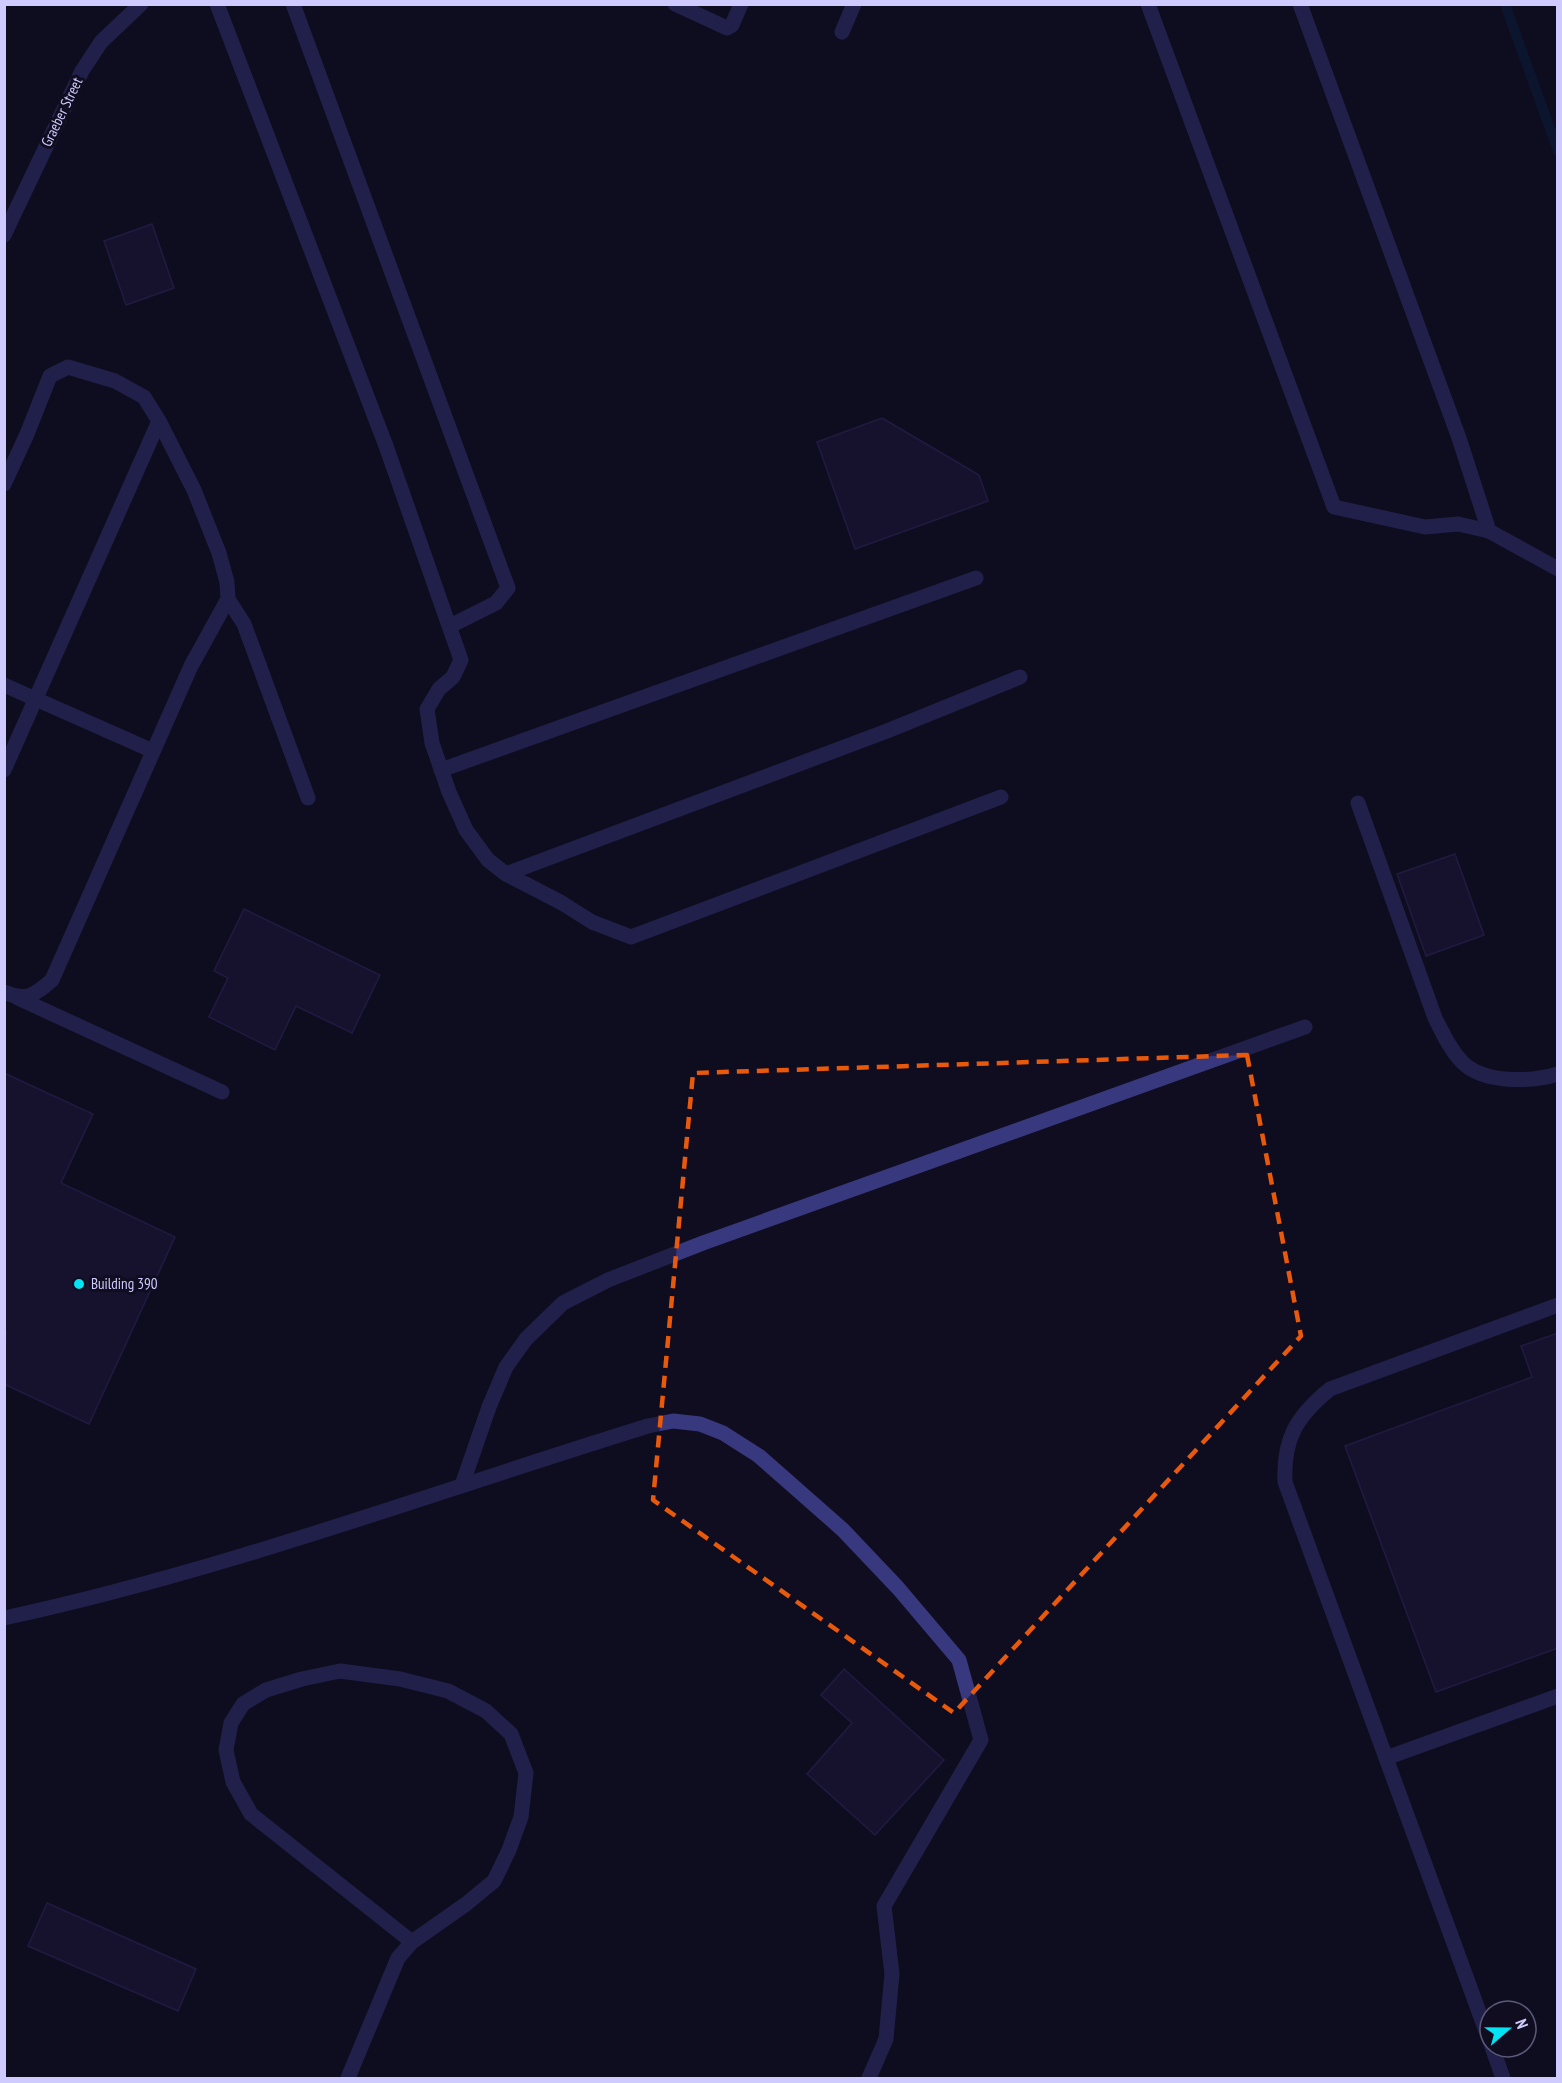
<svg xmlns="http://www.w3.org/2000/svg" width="1562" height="2083" font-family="'PT Sans Narrow',sans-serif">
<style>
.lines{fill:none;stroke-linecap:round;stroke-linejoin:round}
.stream{stroke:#0b2040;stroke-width:10}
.building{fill:#1f1940;stroke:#362b6c;stroke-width:1.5}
.minor{stroke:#38387e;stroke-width:15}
.marked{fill:none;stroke:#e8590c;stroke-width:4.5;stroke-dasharray:12 8;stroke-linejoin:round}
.poi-dot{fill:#02e3f4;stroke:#0f0d1f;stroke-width:2}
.labels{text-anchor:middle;stroke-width:6;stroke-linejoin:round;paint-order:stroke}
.street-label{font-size:15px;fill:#cfcbff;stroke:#0f0d1f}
.poi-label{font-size:15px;fill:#cfcbff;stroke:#0f0d1f;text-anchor:start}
</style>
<rect width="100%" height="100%" fill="#0f0d1f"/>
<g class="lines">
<path class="stream" d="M1505 4 1558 151"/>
</g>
<g class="building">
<path d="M152 224 174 288 126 305 104 241Z"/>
<path d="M882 418 979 475 988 501 855 549 817 442Z"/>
<path d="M1455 854 1484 935 1426 956 1397 874Z"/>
<path d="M244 909 380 975 352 1033 296 1006 275 1050 209 1017 228 978 214 971Z"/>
<path d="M4 1073 93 1114 61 1183 175 1237 89 1424 4 1384 6 1331H4Z"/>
<path d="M1558 1333V1648L1436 1692 1345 1446 1532 1377 1521 1346Z"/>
<path d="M844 1669 944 1760 875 1835 807 1774 852 1723 821 1695Z"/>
<path d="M47 1903 196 1969 178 2011 28 1946Z"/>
</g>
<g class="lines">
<g class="minor">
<path d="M217 4 386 446 461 660 453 677 439 689 427 709 432 743 449 792 466 830 488 860 506 874 562 903 592 922 631 937 1001 797"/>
<path d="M293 4 508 588 496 603 450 626"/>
<path d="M675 4 727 28 732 25 741 4"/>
<path d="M1148 4 1334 507 1425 527 1458 524 1489 531 1558 569"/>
<path d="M1300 4 1459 438 1489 531"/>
<path d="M842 32 854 4"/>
<path d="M4 235 82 71 101 42 141 4"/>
<path d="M4 484 27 434 50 376 68 367 115 381 144 397 159 421 194 490 219 553 227 582 228 599 191 666 52 980C34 995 27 1002 4 992"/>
<path d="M228 599 244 624 308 798"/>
<path d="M4 685 153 751"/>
<path d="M4 770 159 421"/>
<path d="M441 770 976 578"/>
<path d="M1358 803 1435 1018C1443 1034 1450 1049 1462 1062 1484 1084 1531 1082 1558 1074"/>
<path d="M506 874 887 731 1020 677"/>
<path d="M18 998 222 1092"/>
<path d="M462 1485 489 1407 506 1367 526 1339 563 1303 608 1280 703 1243 1305 1027"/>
<path d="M4 1618C223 1571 434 1492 648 1426L673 1421 700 1424 723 1433 759 1456 843 1530 898 1588 959 1660 981 1740 884 1906 892 1974 886 2039 869 2078"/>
<path d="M1386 1758 1558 1696"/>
<path d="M1490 2042 1285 1482C1283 1438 1297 1416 1330 1389L1558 1305"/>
<path d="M1492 2047 1503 2078"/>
<path d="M348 2078 398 1958 412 1942 466 1904 494 1881 509 1850 521 1817 526 1773 511 1734 486 1711 448 1691 400 1679 340 1671 302 1679 266 1690 243 1704 231 1723 226 1750 233 1782 251 1814 412 1942"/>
</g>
</g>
<path d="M0 0H1562V2083H0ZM1247 1055 1301 1336 954 1713 653 1500 693 1073Z" fill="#0f0d1f" fill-opacity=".55" fill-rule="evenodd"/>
<path class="marked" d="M1247 1055 1301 1336 954 1713 653 1500 693 1073Z"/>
<circle class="poi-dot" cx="79" cy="1284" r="6"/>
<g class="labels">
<g class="street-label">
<text transform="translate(62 112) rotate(-64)" y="5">Graeber Street</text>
</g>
<g class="poi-label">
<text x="91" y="1289">Building 390</text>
</g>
</g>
<rect width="1562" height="2083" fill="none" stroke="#cfcbff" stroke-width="12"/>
<g transform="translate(1508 2029) rotate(70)"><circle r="28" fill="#0f0d1f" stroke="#5c5979" stroke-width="1.5"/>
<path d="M0-4.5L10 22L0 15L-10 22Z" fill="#02e3f4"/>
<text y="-9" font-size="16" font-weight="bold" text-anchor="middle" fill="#cfcbff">N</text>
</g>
</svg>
